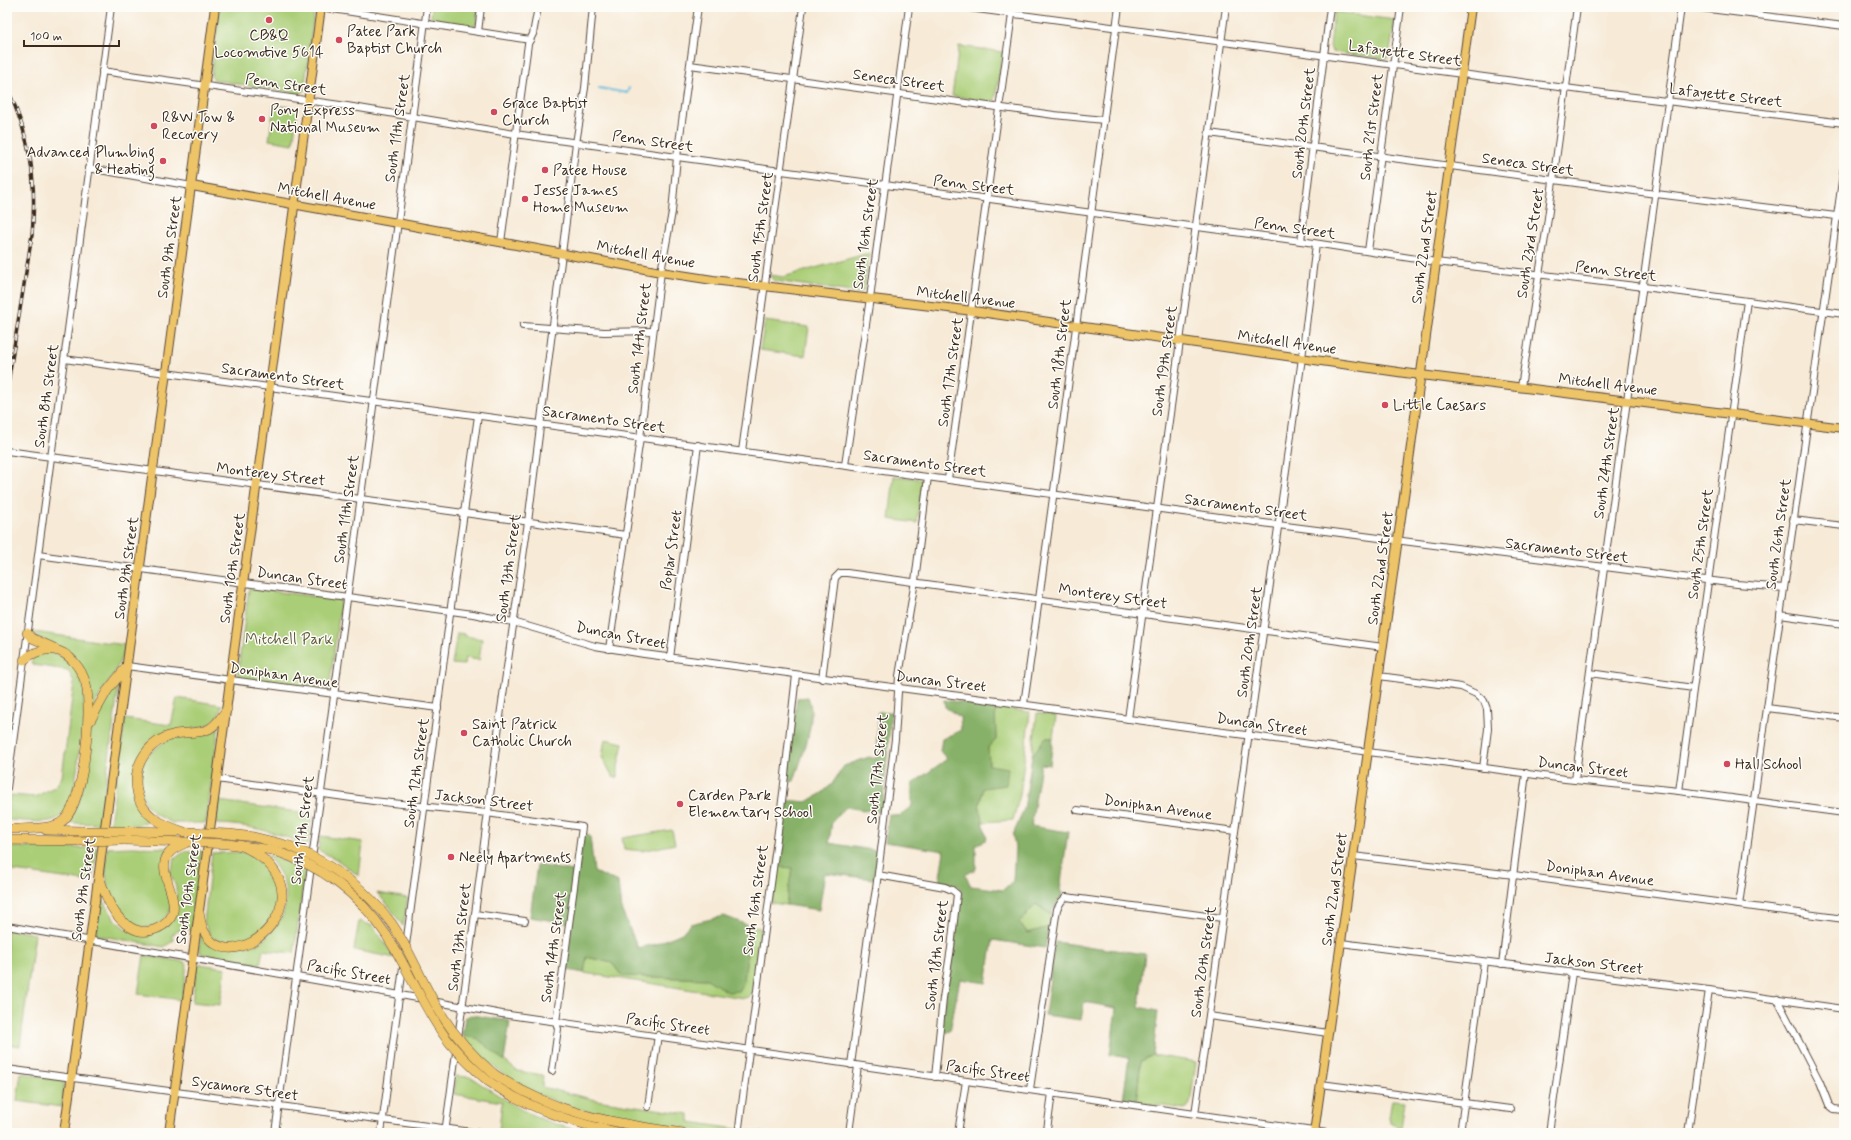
<svg xmlns="http://www.w3.org/2000/svg" width="1851" height="1140" font-family="Mynerve,sans-serif">
<style>
.green{fill:#aace77;stroke:#727c4a}
.forest{fill:#87b168;stroke:#616e43}
.lines{fill:none;stroke-linecap:round;stroke-linejoin:round}
.stream{stroke:#5fbbdd;stroke-width:2}
.minor-casing{stroke:#57473a;stroke-width:8}
.major-casing{stroke:#57473a;stroke-width:10}
.highway-casing{stroke:#57473a;stroke-width:10}
.minor{stroke:#fff;stroke-width:6}
.major{stroke:#eec469;stroke-width:8}
.highway{stroke:#eec469;stroke-width:9}
.rail-casing{stroke:#3b2a1e;stroke-width:3.5}
.rail{stroke:#fdfcf7;stroke-width:2;stroke-dasharray:6;stroke-linecap:butt}
.highway-bridge-casing{stroke:#57473a;stroke-width:10;stroke-linecap:butt}
.highway-bridge{stroke:#eec469;stroke-width:9}
.poi-dot{fill:#d1495b;stroke:#fdfcf7;stroke-width:1.5}
.labels{text-anchor:middle;stroke-width:3;stroke-linejoin:round;paint-order:stroke}
.poi-label{font-size:15px;fill:#3b2a1e;stroke:#fdfcf7;text-anchor:start}
.street-label{font-size:15px;fill:#3b2a1e;stroke:#fdfcf7}
.park-label{font-size:15px;fill:#5c5b39;stroke:#fdfcf7}
</style>
<rect width="100%" height="100%" fill="#fdfcf7"/>
<filter id="ink" filterUnits="userSpaceOnUse"><feTurbulence type="fractalNoise" baseFrequency=".025" numOctaves="2"/><feDisplacementMap in="SourceGraphic" scale="8" xChannelSelector="R" yChannelSelector="G"/><feConvolveMatrix kernelMatrix="1 2 1 2 8 2 1 2 1" color-interpolation-filters="sRGB"/></filter>
<filter id="wash" filterUnits="userSpaceOnUse"><feTurbulence type="fractalNoise" baseFrequency=".012" numOctaves="4" result="noise"/><feDisplacementMap in="SourceGraphic" scale="16" xChannelSelector="R" yChannelSelector="G"/><feGaussianBlur stdDeviation="0.9" result="paint"/><feColorMatrix in="noise" values="0 0 0 0 0 0 0 0 0 0 0 0 0 0 0 0 0 1.4 0 .05"/><feComposite in="paint" operator="in"/></filter>
<g filter="url(#wash)">
<rect width="100%" height="100%" fill="#f7ead7"/>
<g class="green">
<path d="M220 7H294L310 10 314 14 304 91 300 94 214 80 211 76Z"/>
<path d="M432 7H479L476 25 471 27 434 20 431 16Z"/>
<path d="M1334 12 1395 20 1389 57 1386 59 1332 52 1330 46Z"/>
<path d="M959 46 1003 52 995 100 992 102 952 96Z"/>
<path d="M274 105 298 108 293 144 269 140Z"/>
<path d="M869 253 864 290 859 293 775 281 772 279 770 275 783 277Z"/>
<path d="M765 321 809 327 805 356 760 350Z"/>
<path d="M894 476 920 479 922 481 917 523 889 519Z"/>
<path d="M249 588 341 600 329 689 237 678Z"/>
<path d="M34 632 125 645C120 671 102 689 90 712 91 683 87 660 58 646 50 643 39 640 34 632Z"/>
<path d="M457 633 465 634V636L482 639 479 660 465 658 464 665 452 664Z"/>
<path d="M45 652 60 655 76 669 84 688V728L81 735C78 756 77 812 54 820 42 824 20 820 7 820L10 795 35 797 56 786 62 777 74 682 68 670 33 665 31 662 33 658Z"/>
<path d="M119 684 100 824 74 823 67 821C94 785 80 757 93 721 97 708 109 693 119 684Z"/>
<path d="M177 698 222 705C216 735 185 727 163 734 149 739 141 752 136 764L147 821 139 825 110 824 125 719 171 725Z"/>
<path d="M995 707 1030 712 1020 795 1013 820 982 822 979 808 983 787 1005 785 989 766 988 747 996 739Z"/>
<path d="M1037 713 1056 716 1053 738H1045L1032 756Z"/>
<path d="M219 724 206 823H172L155 814 147 806 140 785 142 765 148 755 166 740Z"/>
<path d="M605 739 623 743 618 767V777H613L602 757Z"/>
<path d="M219 801 312 814 308 845C278 834 249 824 216 824Z"/>
<path d="M672 830 675 844 642 851 624 849 622 838Z"/>
<path d="M320 836 363 842 359 876 336 859 318 850Z"/>
<path d="M7 847 97 848 92 882 7 870Z"/>
<path d="M131 847 169 848 165 855C166 864 172 904 170 910 167 918 160 923 153 926 145 929 137 927 130 922 105 906 104 875 107 848Z"/>
<path d="M188 851 198 854 199 851H202L191 930 187 929 182 933 179 930 171 936 174 940 164 947 96 935 101 896 115 920 127 930 150 935 177 908 176 887 169 870 172 869 174 859 184 852Z"/>
<path d="M242 852 250 854 259 858 278 886V907L263 930 246 940 230 942 215 940 210 935 204 922 212 853Z"/>
<path d="M270 855 305 870 294 953 263 950 260 964 203 954 200 952 201 933C213 949 217 946 235 945 242 945 251 946 257 944 262 942 268 936 271 932 294 909 289 878 267 856Z"/>
<path d="M776 866 792 868 786 905 772 903Z"/>
<path d="M377 893 408 898 403 926 388 905Z"/>
<path d="M1036 904 1051 915 1049 927 1028 933 1019 923Z"/>
<path d="M359 921 373 926 395 958 354 950Z"/>
<path d="M750 926 760 928 752 993 749 997 744 998 584 973 586 957 612 963 622 976 707 979 728 992 744 981Z"/>
<path d="M7 929 35 934 20 1046 7 1044Z"/>
<path d="M144 955 185 962 187 964 182 1000 138 994Z"/>
<path d="M200 964 226 968 220 1005 192 1002 197 967Z"/>
<path d="M462 1036 477 1038 517 1071 543 1075 542 1087 596 1100 689 1114V1122L763 1133H717L603 1115 567 1106 534 1093 513 1082 477 1053Z"/>
<path d="M1153 1055 1196 1062 1190 1104 1187 1108 1184 1109 1136 1102 1141 1061Z"/>
<path d="M21 1073 64 1080 62 1107 17 1101Z"/>
<path d="M456 1076 470 1077 520 1109 546 1121 585 1133H517L499 1130 502 1102 454 1094Z"/>
<path d="M1392 1100 1405 1101 1401 1128 1390 1123 1389 1118Z"/>
</g>
<g class="forest">
<path d="M808 697C818 721 801 758 794 781L786 782 797 698Z"/>
<path d="M944 700 995 707 996 740 988 747 989 765 1008 768 1006 785 983 788 979 808 987 839 976 845V869L965 875 971 886 1003 890 1013 881 1015 848 1013 835 1024 809 1032 756 1045 738H1053L1050 765 1041 764 1031 826 1068 832 1060 890 1063 895 1053 909 1051 915 1036 904 1019 923 1028 933 1049 927 1045 948 993 940 986 983 960 979 950 1031 942 1034 940 1027 962 893 957 885 939 883 944 851 885 842 889 814 899 816 912 806V784L947 759 940 751 942 739 961 730 960 717 945 707Z"/>
<path d="M878 712H891L882 813 846 807 832 822 829 843 878 851 874 879 825 873 819 910 786 905 792 868 776 866 784 800 807 802 822 793 832 784 844 766 869 757 876 759Z"/>
<path d="M584 832 590 836 594 872 618 882 621 909 638 948 656 944 682 933 690 924 724 916 750 926 744 981 740 991 728 992 707 979 622 976 612 963 587 957 584 973 568 970 571 924 530 917 537 865 578 872Z"/>
<path d="M1055 942 1145 954 1139 1007 1158 1011 1153 1055 1141 1061 1136 1102 1123 1100 1129 1058 1110 1055 1116 1008 1084 1002 1081 1020 1045 1015Z"/>
<path d="M471 1015 510 1021 504 1061 477 1038 462 1036 465 1018Z"/>
</g>
<g class="lines">
<path class="stream" d="M599 88 627 93 629 88"/>
</g>
</g>
<g filter="url(#ink)">
<g class="lines">
<g class="minor-casing">
<g id="minor">
<path d="M320 7 530 40"/>
<path d="M962 7 1618 95 1844 123"/>
<path d="M1693 7 1844 26"/>
<path d="M478 32 481 7"/>
<path d="M690 65 1054 115 1104 120"/>
<path d="M102 71 347 106 515 134 677 157 1301 241 1436 262 1644 287 1844 314"/>
<path d="M1209 133 1656 194 1844 217"/>
<path d="M88 168 192 186"/>
<path d="M1301 241 1330 7"/>
<path d="M501 242 528 44 533 34 538 7"/>
<path d="M1368 251 1401 7"/>
<path d="M523 326 604 332 653 331"/>
<path d="M64 359 1278 525 1737 584 1784 588"/>
<path d="M1521 387 1547 225 1577 7"/>
<path d="M7 451 626 535"/>
<path d="M742 451 803 7"/>
<path d="M845 465 870 298 909 7"/>
<path d="M948 479 1013 7"/>
<path d="M1793 520 1844 526"/>
<path d="M38 555 473 614 513 622 595 646 644 654 1005 702 1565 779 1679 791 1844 813"/>
<path d="M1780 615 1844 624"/>
<path d="M609 649 640 438 661 272 672 212 677 157 698 7"/>
<path d="M670 658 698 445"/>
<path d="M127 666 438 708"/>
<path d="M1590 673 1693 688"/>
<path d="M1379 676 1461 687 1476 694 1484 701 1487 709 1488 729 1483 768"/>
<path d="M822 679 835 578 840 573H847L1383 647"/>
<path d="M1024 704C1058 472 1087 239 1119 7"/>
<path d="M1767 708 1844 718"/>
<path d="M1128 719 1226 7"/>
<path d="M217 779 373 801 487 813 582 827 556 1022 558 1029 552 1071"/>
<path d="M1575 780 1681 7"/>
<path d="M7 788 111 7"/>
<path d="M1679 791 1747 301"/>
<path d="M1077 810 1235 831"/>
<path d="M1353 856 1514 875 1844 919"/>
<path d="M878 875 945 887 952 890 957 894 951 948 943 998 935 1077"/>
<path d="M1739 905 1844 167"/>
<path d="M475 914 525 921"/>
<path d="M7 926 423 999"/>
<path d="M1341 943 1709 990 1844 1009"/>
<path d="M1502 964 1526 773"/>
<path d="M1777 999 1820 1082 1829 1105 1834 1109 1844 1110"/>
<path d="M432 1001 502 1014 1327 1133"/>
<path d="M1209 1016 1328 1033"/>
<path d="M851 1065 868 936 876 889 895 739 899 676 915 581 928 477"/>
<path d="M7 1069 479 1133"/>
<path d="M1321 1084 1510 1109"/>
<path d="M1030 1089 1057 909 1061 902 1066 897 1222 918"/>
<path d="M648 1107 658 1035"/>
<path d="M1195 1114 1302 358 1316 244"/>
<path d="M739 1127 783 793 796 675"/>
<path d="M1047 1130 1052 1093"/>
<path d="M275 1133 427 7"/>
<path d="M381 1133 457 561 478 416"/>
<path d="M445 1133 475 914 501 709 528 522 576 143 585 88 593 7"/>
<path d="M849 1133 858 1066"/>
<path d="M958 1133 966 1081"/>
<path d="M1460 1133 1484 962"/>
<path d="M1549 1133 1572 973"/>
<path d="M1688 1133 1709 990"/>
</g>
</g>
<g class="major-casing">
<g id="major">
<path d="M192 186 397 223 661 272 713 280 973 311 1405 373 1844 428"/>
<path d="M64 1133 215 7"/>
<path d="M169 1133 321 7"/>
<path d="M1314 1133 1407 475 1471 7"/>
</g>
</g>
<g class="highway-casing">
<g id="highway">
<path d="M27 633 32 638 54 648"/>
<path d="M90 721 107 691 127 666"/>
<path d="M7 829H26"/>
<path d="M21 829C32 828 50 829 60 823 85 809 92 710 86 684 82 670 70 652 54 650 42 649 33 652 24 660"/>
<path d="M46 830 82 831"/>
<path d="M125 831 176 832"/>
<path d="M184 832C163 825 141 816 137 791 132 764 149 740 176 734 186 732 199 734 209 729 217 725 222 716 227 709"/>
<path d="M229 834 254 837 290 846"/>
<path d="M7 840 80 841"/>
<path d="M124 840 186 842"/>
<path d="M228 844 272 850 289 856"/>
<path d="M99 877C106 896 112 916 130 927 138 932 147 933 156 929 194 913 157 880 166 858 170 849 179 846 188 842"/>
<path d="M199 912C200 919 201 927 205 933 234 985 340 890 240 845"/>
<path d="M494 1074C554 1114 612 1123 683 1133"/>
<path d="M488 1081C529 1109 573 1123 621 1133"/>
</g>
</g>
<use href="#minor" class="minor"/>
<use href="#major" class="major"/>
<use href="#highway" class="highway"/>
<g class="rail-casing">
<path id="rail" d="M7 88C31 138 37 181 32 235L7 390"/>
</g>
<use href="#rail" class="rail"/>
<g class="highway-bridge-casing">
<g id="highway-bridge">
<path d="M82 831H125"/>
<path d="M189 832 229 834"/>
<path d="M80 841 124 840"/>
<path d="M188 842 228 844"/>
<path d="M290 846C330 863 366 888 392 924 412 953 423 986 442 1015 456 1038 473 1056 494 1074"/>
<path d="M289 856C335 874 372 907 396 951 413 980 426 1011 446 1038 458 1054 473 1068 488 1081"/>
</g>
</g>
<use href="#highway-bridge" class="highway-bridge"/>
</g>
</g>
<g class="poi-dot">
<circle cx="269" cy="20" r="4"/>
<circle cx="339" cy="40" r="4"/>
<circle cx="494" cy="112" r="4"/>
<circle cx="262" cy="119" r="4"/>
<circle cx="154" cy="126" r="4"/>
<circle cx="163" cy="161" r="4"/>
<circle cx="545" cy="170" r="4"/>
<circle cx="525" cy="199" r="4"/>
<circle cx="1385" cy="405" r="4"/>
<circle cx="464" cy="733" r="4"/>
<circle cx="1727" cy="764" r="4"/>
<circle cx="680" cy="804" r="4"/>
<circle cx="451" cy="857" r="4"/>
</g>
<g class="labels">
<g class="poi-label">
<text x="347" y="36">Patee Park<tspan x="347" dy="17">Baptist Church</tspan></text>
<text x="269" y="40" text-anchor="middle">CB&amp;Q<tspan x="269" dy="17">Locomotive 5614</tspan></text>
<text x="502" y="108">Grace Baptist<tspan x="502" dy="17">Church</tspan></text>
<text x="270" y="115">Pony Express<tspan x="270" dy="17">National Museum</tspan></text>
<text x="162" y="122">R&amp;W Tow &amp;<tspan x="162" dy="17">Recovery</tspan></text>
<text x="155" y="157" text-anchor="end">Advanced Plumbing<tspan x="155" dy="17">&amp; Heating</tspan></text>
<text x="553" y="175">Patee House</text>
<text x="533" y="195">Jesse James<tspan x="533" dy="17">Home Museum</tspan></text>
<text x="1393" y="410">Little Caesars</text>
<text x="472" y="729">Saint Patrick<tspan x="472" dy="17">Catholic Church</tspan></text>
<text x="1735" y="769">Hall School</text>
<text x="688" y="800">Carden Park<tspan x="688" dy="17">Elementary School</tspan></text>
<text x="459" y="862">Neely Apartments</text>
</g>
<g class="street-label">
<text transform="translate(1405 53) rotate(8)" y="5">Lafayette Street</text>
<text transform="translate(899 80) rotate(8)" y="5">Seneca Street</text>
<text transform="translate(286 84) rotate(8)" y="5">Penn Street</text>
<text transform="translate(1726 95) rotate(7)" y="5">Lafayette Street</text>
<text transform="translate(1303 123) rotate(-83)" y="5">South 20th Street</text>
<text transform="translate(1371 127) rotate(-83)" y="5">South 21st Street</text>
<text transform="translate(397 128) rotate(-82)" y="5">South 11th Street</text>
<text transform="translate(653 141) rotate(8)" y="5">Penn Street</text>
<text transform="translate(1528 164) rotate(8)" y="5">Seneca Street</text>
<text transform="translate(974 185) rotate(7)" y="5">Penn Street</text>
<text transform="translate(327 196) rotate(10)" y="5">Mitchell Avenue</text>
<text transform="translate(760 227) rotate(-82)" y="5">South 15th Street</text>
<text transform="translate(1295 228) rotate(8)" y="5">Penn Street</text>
<text transform="translate(865 234) rotate(-82)" y="5">South 16th Street</text>
<text transform="translate(1530 243) rotate(-81)" y="5">South 23rd Street</text>
<text transform="translate(169 247) rotate(-82)" y="5">South 9th Street</text>
<text transform="translate(1424 247) rotate(-82)" y="5">South 22nd Street</text>
<text transform="translate(646 254) rotate(10)" y="5">Mitchell Avenue</text>
<text transform="translate(1616 271) rotate(7)" y="5">Penn Street</text>
<text transform="translate(966 297) rotate(7)" y="5">Mitchell Avenue</text>
<text transform="translate(639 338) rotate(-83)" y="5">South 14th Street</text>
<text transform="translate(1287 342) rotate(8)" y="5">Mitchell Avenue</text>
<text transform="translate(1059 354) rotate(-83)" y="5">South 18th Street</text>
<text transform="translate(1164 361) rotate(-82)" y="5">South 19th Street</text>
<text transform="translate(950 372) rotate(-82)" y="5">South 17th Street</text>
<text transform="translate(283 376) rotate(8)" y="5">Sacramento Street</text>
<text transform="translate(1608 384) rotate(7)" y="5">Mitchell Avenue</text>
<text transform="translate(46 396) rotate(-82)" y="5">South 8th Street</text>
<text transform="translate(604 419) rotate(8)" y="5">Sacramento Street</text>
<text transform="translate(925 463) rotate(8)" y="5">Sacramento Street</text>
<text transform="translate(1606 463) rotate(-82)" y="5">South 24th Street</text>
<text transform="translate(271 474) rotate(7)" y="5">Monterey Street</text>
<text transform="translate(1246 507) rotate(8)" y="5">Sacramento Street</text>
<text transform="translate(346 509) rotate(-82)" y="5">South 11th Street</text>
<text transform="translate(1778 534) rotate(-82)" y="5">South 26th Street</text>
<text transform="translate(1700 544) rotate(-82)" y="5">South 25th Street</text>
<text transform="translate(671 550) rotate(-82)" y="5">Poplar Street</text>
<text transform="translate(1567 550) rotate(7)" y="5">Sacramento Street</text>
<text transform="translate(126 568) rotate(-82)" y="5">South 9th Street</text>
<text transform="translate(232 568) rotate(-82)" y="5">South 10th Street</text>
<text transform="translate(508 568) rotate(-82)" y="5">South 13th Street</text>
<text transform="translate(1380 568) rotate(-82)" y="5">South 22nd Street</text>
<text transform="translate(302 578) rotate(8)" y="5">Duncan Street</text>
<text transform="translate(1113 596) rotate(8)" y="5">Monterey Street</text>
<text transform="translate(621 635) rotate(11)" y="5">Duncan Street</text>
<text transform="translate(1249 642) rotate(-82)" y="5">South 20th Street</text>
<text transform="translate(284 675) rotate(8)" y="5">Doniphan Avenue</text>
<text transform="translate(941 681) rotate(7)" y="5">Duncan Street</text>
<text transform="translate(1262 724) rotate(8)" y="5">Duncan Street</text>
<text transform="translate(1583 767) rotate(7)" y="5">Duncan Street</text>
<text transform="translate(877 769) rotate(-84)" y="5">South 17th Street</text>
<text transform="translate(416 773) rotate(-82)" y="5">South 12th Street</text>
<text transform="translate(484 800) rotate(7)" y="5">Jackson Street</text>
<text transform="translate(1158 807) rotate(8)" y="5">Doniphan Avenue</text>
<text transform="translate(302 830) rotate(-83)" y="5">South 11th Street</text>
<text transform="translate(1600 873) rotate(8)" y="5">Doniphan Avenue</text>
<text transform="translate(83 889) rotate(-82)" y="5">South 9th Street</text>
<text transform="translate(188 889) rotate(-82)" y="5">South 10th Street</text>
<text transform="translate(1334 889) rotate(-82)" y="5">South 22nd Street</text>
<text transform="translate(755 900) rotate(-82)" y="5">South 16th Street</text>
<text transform="translate(459 937) rotate(-83)" y="5">South 13th Street</text>
<text transform="translate(553 947) rotate(-82)" y="5">South 14th Street</text>
<text transform="translate(936 955) rotate(-83)" y="5">South 18th Street</text>
<text transform="translate(1203 962) rotate(-82)" y="5">South 20th Street</text>
<text transform="translate(1594 963) rotate(7)" y="5">Jackson Street</text>
<text transform="translate(349 972) rotate(10)" y="5">Pacific Street</text>
<text transform="translate(668 1024) rotate(8)" y="5">Pacific Street</text>
<text transform="translate(988 1071) rotate(8)" y="5">Pacific Street</text>
<text transform="translate(245 1088) rotate(8)" y="5">Sycamore Street</text>
</g>
<g class="park-label">
<text x="289" y="644">Mitchell Park</text>
</g>
</g>
<rect width="1851" height="1140" fill="none" stroke="#fdfcf7" stroke-width="24"/>
<path d="M24 40v6h95v-6" fill="none" stroke="#3b2a1e" stroke-width="2"/>
<text x="30" y="40" font-size="12" fill="#3b2a1e" stroke="#fdfcf7" stroke-width="3" paint-order="stroke">100 m</text>
</svg>
